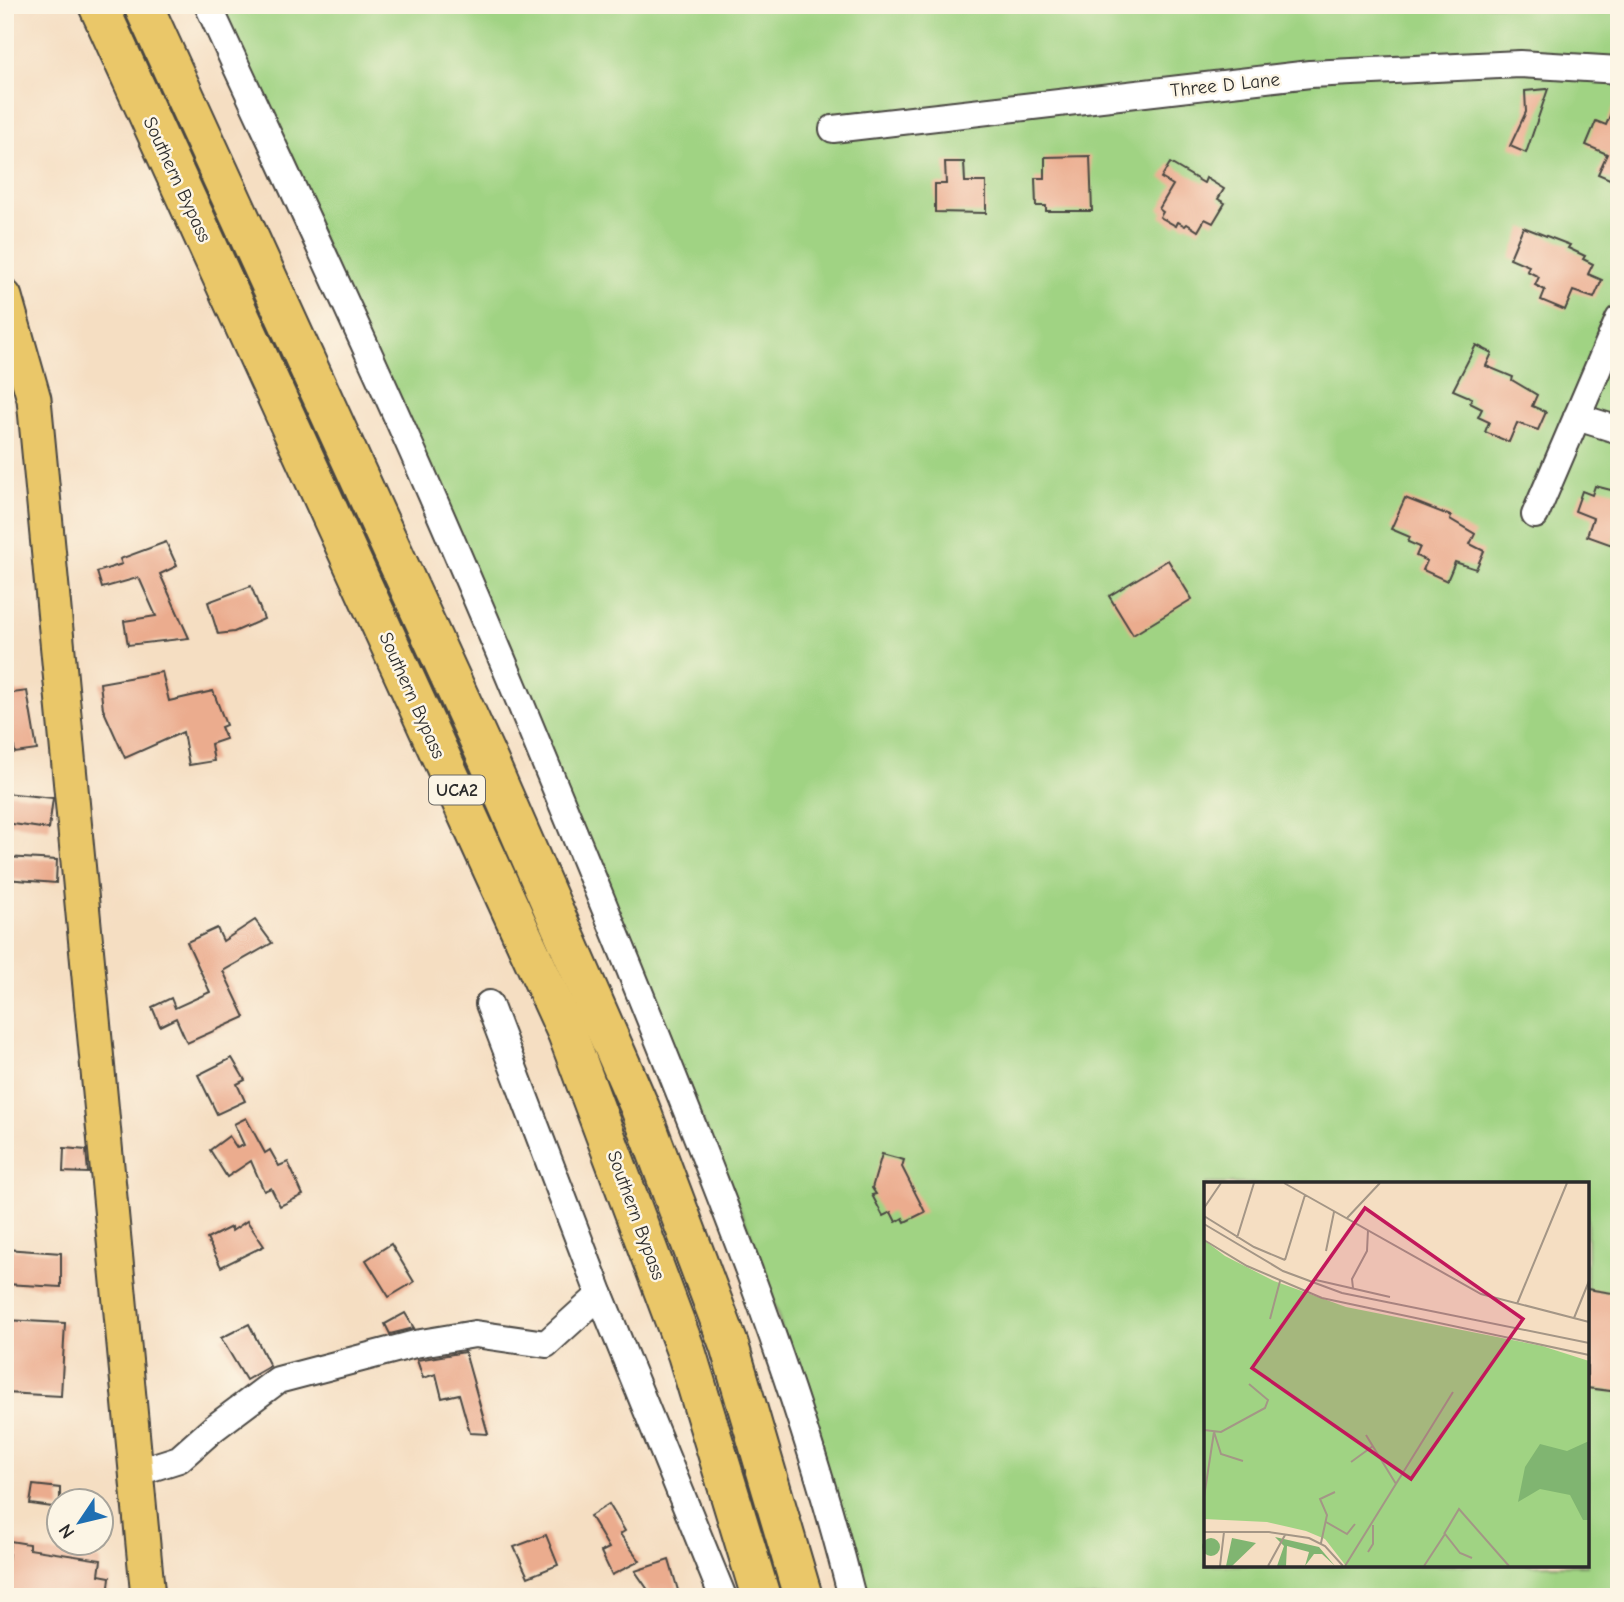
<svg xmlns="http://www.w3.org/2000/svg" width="1624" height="1602" font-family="'Comic Neue',sans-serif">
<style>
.green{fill:#a0d383;stroke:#667f57;stroke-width:2;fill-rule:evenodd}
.building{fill:#ebac8e}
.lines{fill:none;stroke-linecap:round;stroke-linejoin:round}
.minor-casing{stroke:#494642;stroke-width:30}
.major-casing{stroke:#494642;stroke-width:37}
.highway-casing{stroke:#494642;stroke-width:42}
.minor{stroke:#fff;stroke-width:26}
.major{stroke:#eac769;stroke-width:33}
.highway{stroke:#eac769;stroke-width:38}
.labels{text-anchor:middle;stroke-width:5;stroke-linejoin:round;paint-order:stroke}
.shield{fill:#fcf5e5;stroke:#6a6863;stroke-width:2}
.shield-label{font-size:18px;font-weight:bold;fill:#2b2b2b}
.street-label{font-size:19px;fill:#2b2b2b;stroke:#fcf5e5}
.inset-road{fill:none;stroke:#a49686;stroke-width:2}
.view{fill:#c2185b;fill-opacity:0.15;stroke:#c2185b;stroke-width:3.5}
.inset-edge{fill:none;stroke:#2b2b2b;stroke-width:3.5}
</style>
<rect width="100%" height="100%" fill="#fcf5e5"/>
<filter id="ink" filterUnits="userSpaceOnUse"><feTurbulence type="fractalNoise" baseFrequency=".0143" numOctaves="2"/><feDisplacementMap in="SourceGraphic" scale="14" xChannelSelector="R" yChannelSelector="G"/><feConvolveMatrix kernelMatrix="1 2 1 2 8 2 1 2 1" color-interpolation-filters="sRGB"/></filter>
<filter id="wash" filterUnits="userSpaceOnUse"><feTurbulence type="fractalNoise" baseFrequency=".00686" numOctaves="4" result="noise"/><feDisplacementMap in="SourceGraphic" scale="28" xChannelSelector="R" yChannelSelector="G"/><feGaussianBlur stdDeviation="1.57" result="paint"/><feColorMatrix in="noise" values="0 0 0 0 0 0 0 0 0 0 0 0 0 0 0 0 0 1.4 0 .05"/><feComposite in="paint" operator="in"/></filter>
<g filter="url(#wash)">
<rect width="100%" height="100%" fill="#f5dec2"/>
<path class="green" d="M219 5H1619V1597H861L761 1259 505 654ZM1206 1184H1587V1565H1206Z"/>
<g id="blocks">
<g class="building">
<path d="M1548 89 1526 153 1510 146 1526 112 1525 91Z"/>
<path d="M1619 94V183L1598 174 1607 154 1586 145 1596 121 1606 125Z"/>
<path d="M1090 156 1092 211H1046V206H1036L1035 178H1045V157Z"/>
<path d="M945 162H964L965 182H986V213L935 212V184H946Z"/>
<path d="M1170 163 1204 183 1206 178 1224 189 1218 199 1225 203 1213 223 1205 219 1198 231 1187 224 1185 226 1178 222 1176 226 1160 217 1163 212 1159 209 1173 185 1161 178Z"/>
<path d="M1523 227 1570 245 1568 248 1585 256 1583 259 1593 264 1588 274 1602 280 1594 298 1573 291 1565 310 1541 300 1545 290 1535 285 1539 277 1527 271 1529 266 1510 258Z"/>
<path d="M1476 345 1492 353 1486 366 1513 377 1512 380 1537 395 1532 406 1546 412 1538 430 1517 423 1509 442 1485 432 1489 422 1478 417 1482 409 1470 403 1472 398 1453 390Z"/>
<path d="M1595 486 1619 492V534L1615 533 1612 545 1587 536 1593 518 1575 511 1582 491 1592 495Z"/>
<path d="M1405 498 1451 516 1450 519 1475 534 1470 544 1484 551 1476 569 1455 562 1447 581 1423 570 1427 561 1416 556 1420 547 1408 542 1410 537 1391 529Z"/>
<path d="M166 542 177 566 160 574 189 638 128 645 124 621 156 616 140 580 137 578 102 588 97 572 122 564 120 559Z"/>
<path d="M1168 560 1192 599 1133 635 1109 596Z"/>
<path d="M251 586 264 619 234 632 218 634 208 602Z"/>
<path d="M162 672 169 701 213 691 226 725 221 727 226 739 211 744 214 761 189 765 183 732 125 758 103 709 100 683Z"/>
<path d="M27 691 37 750 15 753 5 694Z"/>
<path d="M5 793 53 798 49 829 5 823Z"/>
<path d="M5 857 57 860 56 883 5 879Z"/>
<path d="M255 920 272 943 223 971 245 1017 187 1043 176 1018 160 1026 152 1007 171 998 175 1008 210 992 187 942 217 928 223 941Z"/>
<path d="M232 1058 245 1080 237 1084 245 1101 217 1114 198 1075Z"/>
<path d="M246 1118 265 1153 270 1150 279 1166 288 1162 303 1195 280 1206 271 1188 264 1191 251 1161 227 1177 210 1150 229 1136 237 1148 244 1145 234 1124Z"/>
<path d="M64 1148 86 1150 88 1173 63 1172Z"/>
<path d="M882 1154 904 1160 902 1167 925 1212 905 1222 903 1218 896 1222 891 1212 883 1216 872 1195 876 1194 872 1188Z"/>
<path d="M247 1221 264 1246 221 1267 207 1239 231 1227 232 1231Z"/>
<path d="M391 1244 414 1282 389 1297 366 1260Z"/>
<path d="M5 1249 61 1253V1287L5 1284Z"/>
<path d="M1587 1289 1619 1294V1392L1587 1388Z"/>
<path d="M405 1313 414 1328 390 1334 385 1324Z"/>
<path d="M5 1320 65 1323 61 1396 5 1393Z"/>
<path d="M249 1324 270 1366 246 1380 221 1338Z"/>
<path d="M465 1352 488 1434 470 1433 459 1394 442 1398 436 1374 423 1378 417 1360Z"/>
<path d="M33 1485 60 1488V1508L30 1504Z"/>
<path d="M609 1504 625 1531 620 1534 640 1561 612 1575 601 1552 609 1548 590 1516Z"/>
<path d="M546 1535 558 1565 528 1577 514 1547Z"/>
<path d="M10 1541 29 1544V1549L101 1560 99 1575 110 1577 108 1597H10L11 1591H5Z"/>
<path d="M669 1560 680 1597H653L635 1571Z"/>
</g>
</g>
</g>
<g filter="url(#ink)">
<use href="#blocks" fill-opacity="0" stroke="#494642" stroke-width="2"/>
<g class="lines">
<g class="minor-casing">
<g id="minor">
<path d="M208 5C272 144 337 282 399 421 479 600 553 781 627 962 711 1170 798 1379 852 1597"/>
<path d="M833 129 1310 74 1520 64 1619 70"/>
<path d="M1577 417 1619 430"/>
<path d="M1535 515 1619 319"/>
<path d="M489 1004 600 1295 723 1597"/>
<path d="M138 1472 179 1459 214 1428 278 1380 415 1344 475 1334 546 1344 600 1295"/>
</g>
</g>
<g class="major-casing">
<path id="major" d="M5 297 34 399 148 1597"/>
</g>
<g class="highway-casing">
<g id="highway">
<path d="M98 5 567 1033 687 1354 761 1597"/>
<path d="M143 5 489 762 640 1108 729 1345 803 1597"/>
</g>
</g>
<use href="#minor" class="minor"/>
<use href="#major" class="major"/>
<use href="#highway" class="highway"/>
</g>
</g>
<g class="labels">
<rect class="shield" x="429" y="775.5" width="56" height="29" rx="5"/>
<g class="shield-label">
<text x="457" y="796">UCA2</text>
</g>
<g class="street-label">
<text transform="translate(1225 84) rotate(-6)" y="7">Three D Lane</text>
<text transform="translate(178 179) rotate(65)" y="7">Southern Bypass</text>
<text transform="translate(413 695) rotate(66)" y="7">Southern Bypass</text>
<text transform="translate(637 1215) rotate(70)" y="7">Southern Bypass</text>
</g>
</g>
<g transform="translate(1204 1182)">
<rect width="385" height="385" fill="#f5dec2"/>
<path d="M0 58 21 74 70 99 142 125 338 164 385 179V384H142L121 357 102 349 63 340 0 337Z" fill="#a0d383"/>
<path d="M385 259V338H379L366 313 336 307 314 320 321 285 336 262 363 269ZM71 355 115 365 131 384 118 372H110L101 384 105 370 83 364 82 384H73L80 364ZM28 356 52 361 28 384H22ZM-2 365a9 9 0 1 1 18 0a9 9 0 1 1-18 0Z" fill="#80b571"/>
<path class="inset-road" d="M80 1 277 112 385 140M0 26 17 1M0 34 50 65 81 78M143 36 176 1M0 42 79 89 138 111 385 161M33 56 50 1M0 58 43 84 118 116 385 173M122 69 130 30M81 78 101 13M112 98 186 115M149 106 148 97 163 69 164 48M313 122 363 1M370 136 385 99M66 137 76 99M0 248 17 250 61 226 64 218 45 202M162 253 192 302M147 280 169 264M0 315 10 250 17 272 39 279M122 340 143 352 151 342M0 350H65L105 356 121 364 139 384M240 352 255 327 305 384M117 361 123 333 116 317 131 310M164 370 169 362V343M16 384 20 350M64 384 81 353M141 384 249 210M220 384 241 352 256 371 268 376"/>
<path class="view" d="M161 26 319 137 207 297 48 186Z"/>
<rect width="385" height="385" class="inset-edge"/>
</g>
<rect width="1624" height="1602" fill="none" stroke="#fcf5e5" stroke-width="28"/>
<g transform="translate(80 1522) rotate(235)"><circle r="33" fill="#fcf5e5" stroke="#a8a49b" stroke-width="2"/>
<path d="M0-5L12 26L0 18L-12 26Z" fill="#1f6fb2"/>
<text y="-10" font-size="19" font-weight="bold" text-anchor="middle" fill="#2b2b2b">N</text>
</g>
</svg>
